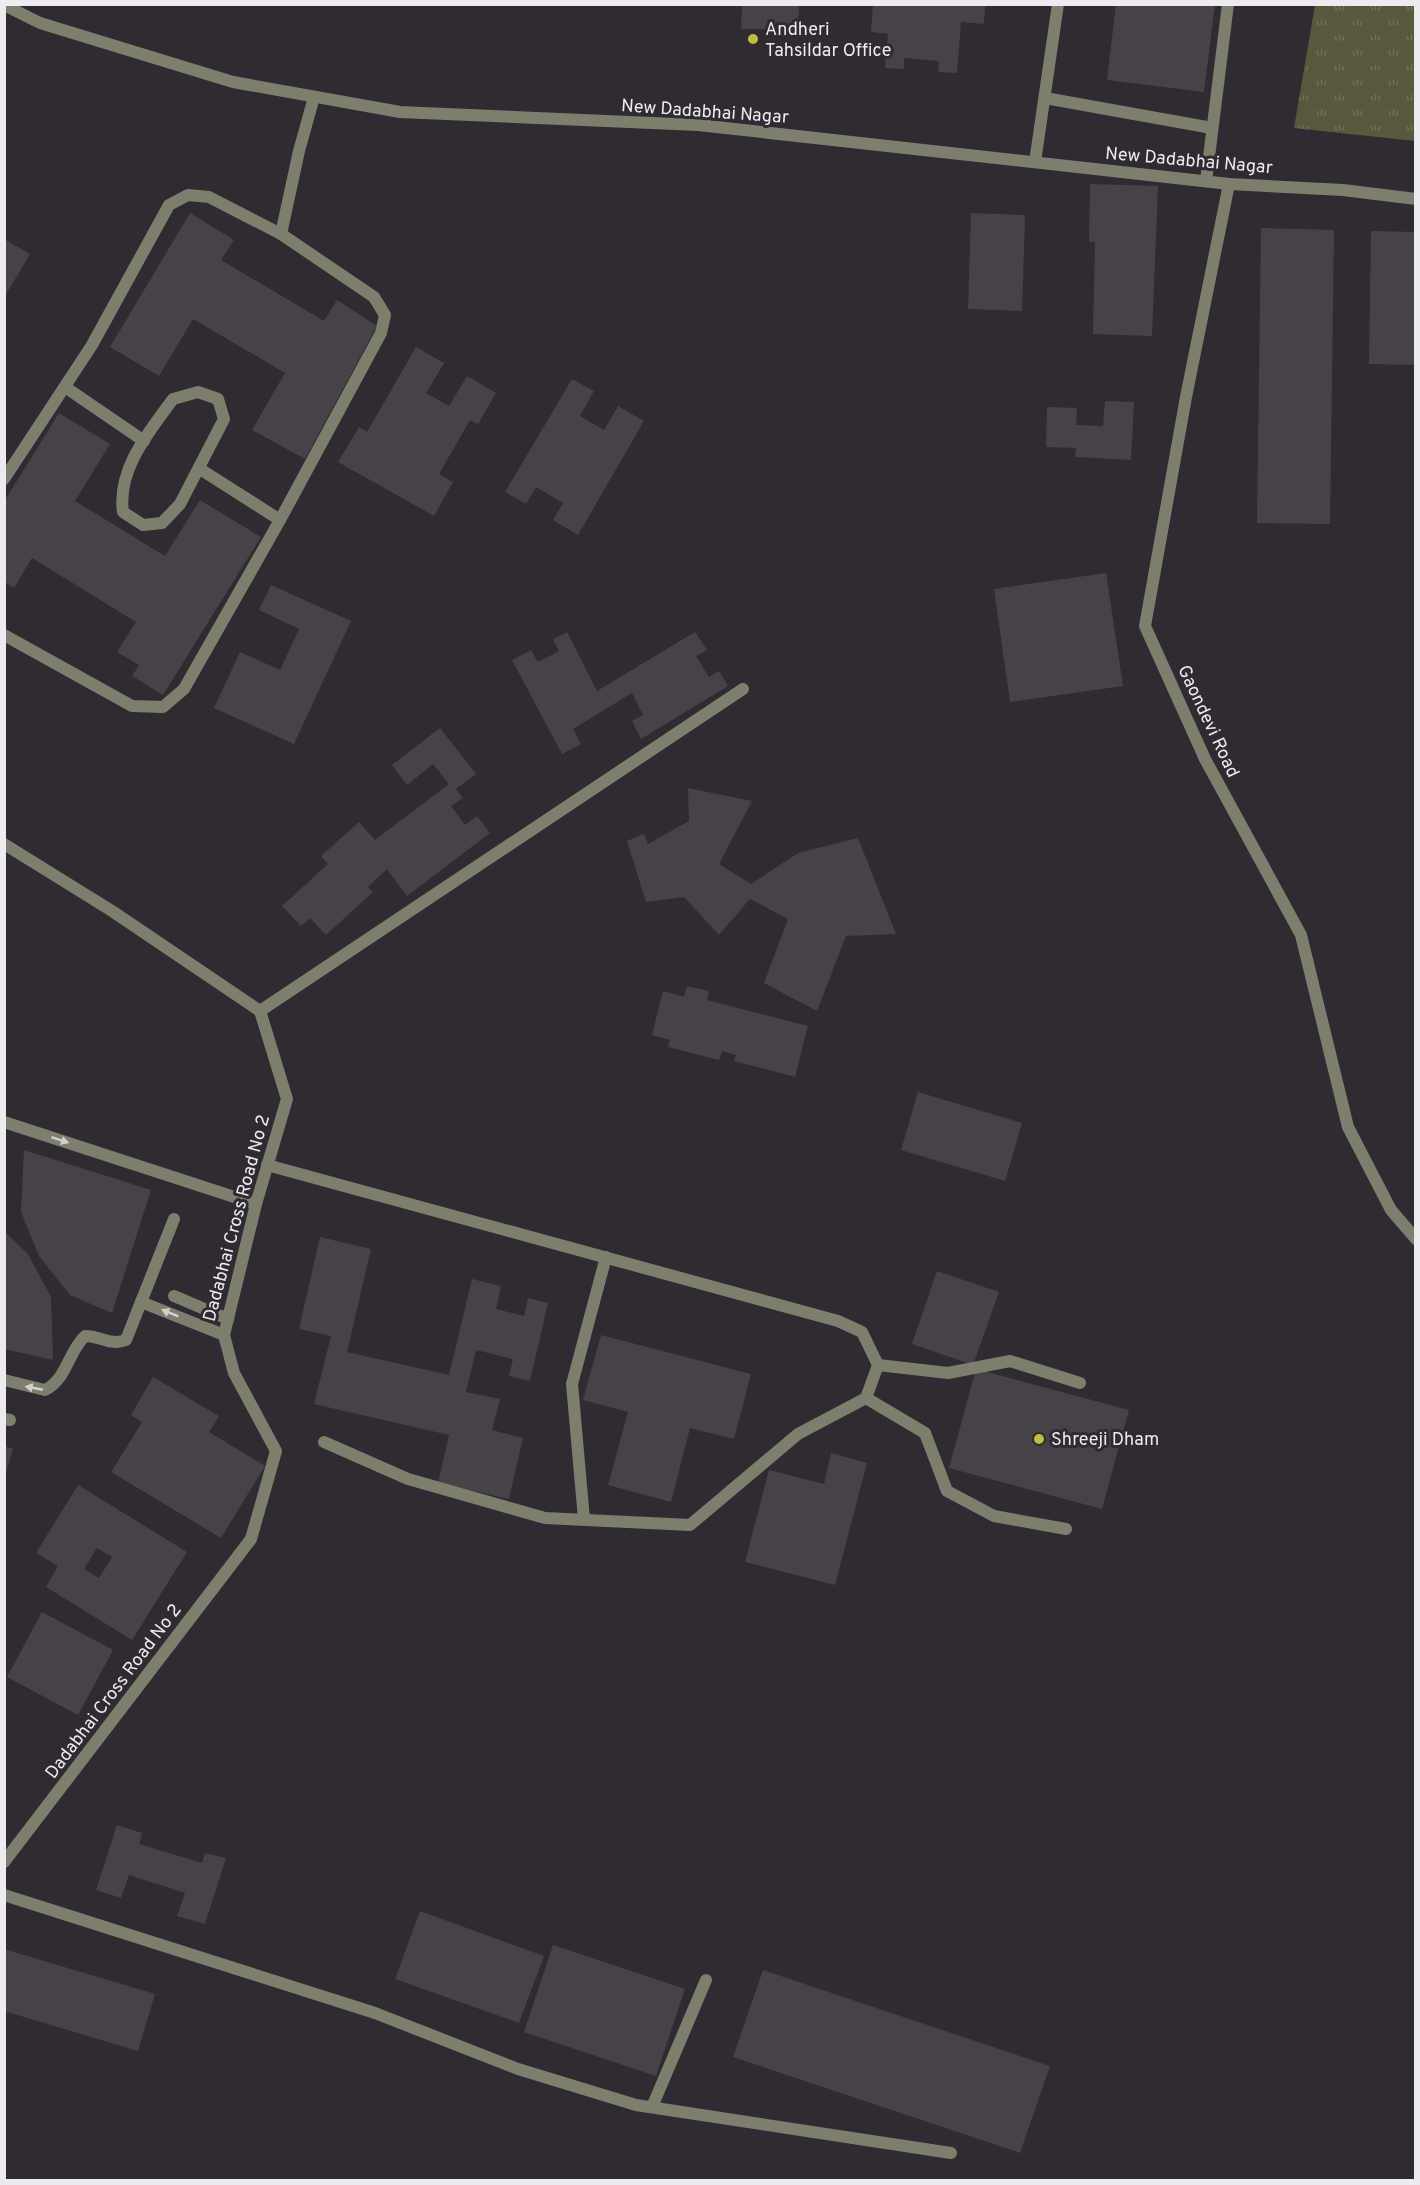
<svg xmlns="http://www.w3.org/2000/svg" width="1420" height="2185" font-family="Overpass,sans-serif">
<style>
.park{fill:url(#park-tufts)}
.building{fill:#464248;fill-rule:evenodd}
.lines{fill:none;stroke-linecap:round;stroke-linejoin:round}
.minor{stroke:#7e7e6e;stroke-width:12}
.tertiary{stroke:#7e7e6e;stroke-width:12}
.oneway{fill:#d2d0d0}
.poi-dot{fill:#c3bd3f;stroke:#302b32;stroke-width:2}
.labels{text-anchor:middle;stroke-width:6;stroke-linejoin:round;paint-order:stroke}
.poi-label{font-size:18px;fill:#eeebf0;stroke:#302b32;text-anchor:start}
.street-label{font-size:18px;fill:#eeebf0;stroke:#302b32}
</style>
<defs>
<pattern id="park-tufts" width="24" height="20" patternUnits="userSpaceOnUse" patternTransform="scale(1.5)"><rect width="24" height="20" fill="#58583d"/><path d="M3 7l-1-3M5 7V3M7 7l1-3M15 17l-1-3M17 17v-4M19 17l1-3" fill="none" stroke="#707059"/></pattern>
</defs>
<rect width="100%" height="100%" fill="#302b32"/>
<path class="park" d="M1315 5H1415V141L1294 128Z"/>
<g class="building">
<path d="M742 4H799L798 29H741Z"/>
<path d="M873 4H985L984 24 961 22 957 73 938 72 939 61 904 58V69L885 68 888 34 871 32Z"/>
<path d="M1116 4H1215L1204 92 1107 80Z"/>
<path d="M1090 184 1158 186 1152 336 1093 334 1095 242H1089Z"/>
<path d="M190 213 234 240 221 260 324 321 337 300 377 326 305 459 252 430 285 373 193 319 159 376 110 347Z"/>
<path d="M971 213 1025 215 1022 311 968 309Z"/>
<path d="M1261 228 1334 230 1330 524 1257 523Z"/>
<path d="M1371 231 1416 232V365L1369 364Z"/>
<path d="M4 239 30 254 4 298Z"/>
<path d="M416 347 444 363 426 393 449 406 467 376 496 393 478 424 470 420 439 474 453 482 434 516 338 462 359 427 367 432Z"/>
<path d="M572 379 594 391 580 416 604 430 618 406 644 421 578 535 553 520 563 503 536 487 526 504 505 492Z"/>
<path d="M1105 401 1134 402 1131 460 1075 457 1076 448 1046 447 1047 407 1077 408 1076 425 1103 426Z"/>
<path d="M59 413 110 444 75 501 165 556 200 500 261 537 163 695 132 676 139 665 117 652 136 622 32 558 14 588 5 582V500Z"/>
<path d="M1106 573 1123 686 1010 702 994 589Z"/>
<path d="M271 585 351 621 294 744 214 708 240 652 280 670 299 629 259 610Z"/>
<path d="M567 632 597 691 695 632 707 650 696 656 709 677 719 671 728 686 641 739 632 721 643 715 632 693 573 729 581 744 562 754 512 660 531 650 538 662 559 651 553 639Z"/>
<path d="M440 728 476 774 456 789 463 798 451 806 465 825 477 816 490 833 407 896 387 869 368 887 373 892 326 935 310 918 301 926 282 906 328 864 321 856 359 822 375 840 449 784 433 764 407 785 392 765Z"/>
<path d="M688 788 752 801 719 864 751 884 798 853 858 838 896 934 846 936 817 1011 764 983 788 919 750 899 719 935 684 897 646 902 627 841 644 834 648 844 689 821Z"/>
<path d="M687 986 709 991 707 1000 808 1026 795 1077 734 1061 736 1055 722 1051 719 1060 668 1047 670 1040 652 1035 663 991 684 997Z"/>
<path d="M918 1092 1022 1123 1005 1181 901 1150Z"/>
<path d="M24 1150 151 1190 112 1313 70 1295 39 1256 21 1212Z"/>
<path d="M4 1231 28 1254 51 1297 53 1360 4 1349Z"/>
<path d="M320 1237 371 1249 347 1352 449 1375 472 1279 501 1286 496 1309 524 1316 528 1298 548 1303 530 1381 509 1376 513 1359 476 1350 466 1392 500 1399 492 1430 523 1438 509 1499 438 1483 449 1435 314 1404 331 1336 299 1329Z"/>
<path d="M937 1271 999 1292 973 1365 912 1344Z"/>
<path d="M601 1335 751 1374 734 1439 690 1428 671 1502 608 1485 628 1412 583 1400Z"/>
<path d="M976 1369 1129 1410 1102 1509 949 1468Z"/>
<path d="M153 1377 219 1416 209 1432 265 1466 221 1538 111 1472 142 1422 131 1415Z"/>
<path d="M4 1446 13 1449 5 1475H4Z"/>
<path d="M831 1453 867 1463 835 1585 745 1562 769 1470 824 1484Z"/>
<path d="M78 1485 187 1552 132 1640 46 1587 58 1566 36 1553ZM97 1548 112 1557 99 1578 84 1569Z"/>
<path d="M42 1612 113 1650 78 1715 7 1677Z"/>
<path d="M117 1825 142 1833 139 1844 202 1863 205 1853 226 1858 205 1924 177 1916 185 1893 129 1875 121 1898 96 1890Z"/>
<path d="M420 1911 544 1956 519 2023 395 1979Z"/>
<path d="M553 1945 685 1989 656 2076 524 2032Z"/>
<path d="M4 1949 155 1994 138 2051 4 2011Z"/>
<path d="M763 1970 1050 2066 1020 2153 733 2057Z"/>
</g>
<g class="lines">
<g class="minor">
<path d="M1045 98 1212 128"/>
<path d="M1035 162 1058 4"/>
<path d="M1206 181 1228 4"/>
<path d="M1229 184 1186 397 1145 626 1205 759 1301 935 1348 1127 1391 1210 1416 1239"/>
<path d="M281 234 299 151 314 97"/>
<path d="M65 387 144 441"/>
<path d="M198 392 218 399 224 419 180 504 162 523 143 525 123 512C117 469 149 432 173 399Z"/>
<path d="M200 469 280 520"/>
<path d="M4 479 92 345 169 205 188 195 209 197 281 234 374 297 385 315 381 333 280 520 184 689 163 707 132 706 4 635"/>
<path d="M260 1011 743 689"/>
<path d="M4 1122 256 1204"/>
<path d="M267 1165 838 1321 862 1332 878 1365 866 1398 798 1434 690 1525 545 1518 408 1479 324 1442"/>
<path d="M174 1296 228 1319"/>
<path d="M141 1302 174 1219"/>
<path d="M878 1365 948 1373 1010 1361 1080 1383"/>
<path d="M4 1380 45 1390C67 1379 68 1352 85 1336 101 1336 111 1346 126 1340L141 1302 224 1335"/>
<path d="M866 1398 925 1433 947 1491 994 1516 1066 1529"/>
<path d="M4 1419 10 1420"/>
<path d="M584 1519 572 1384 606 1257"/>
<path d="M4 1895 375 2013 518 2069 636 2105 951 2153"/>
<path d="M652 2107 706 1980"/>
</g>
<g class="tertiary">
<path d="M4 5 40 23 233 82 400 112 698 125 1229 184 1343 190 1416 199"/>
<path d="M4 844 112 911 260 1011 287 1099 256 1204 224 1335 234 1373 276 1451 251 1539 4 1862"/>
</g>
</g>
<defs><path id="oneway-solid" d="M-6-.8H1V-3.2L6.5 0L1 3.2V.8H-6Z" transform="scale(1.5)"/></defs>
<g class="oneway">
<use href="#oneway-solid" transform="translate(60 1140) rotate(18)"/>
<use href="#oneway-solid" transform="translate(170 1313) rotate(-158)"/>
<use href="#oneway-solid" transform="translate(34 1388) rotate(-169)"/>
</g>
<g class="poi-dot">
<circle cx="753" cy="39" r="6"/>
<circle cx="1039" cy="1439" r="6"/>
</g>
<g class="labels">
<g class="poi-label">
<text x="765" y="35">Andheri<tspan x="765" dy="21">Tahsildar Office</tspan></text>
<text x="1051" y="1445">Shreeji Dham</text>
</g>
<g class="street-label">
<text transform="translate(705 111) rotate(4)" y="6">New Dadabhai Nagar</text>
<text transform="translate(1189 160) rotate(5)" y="6">New Dadabhai Nagar</text>
<text transform="translate(1209 721) rotate(65)" y="6">Gaondevi Road</text>
<text transform="translate(236 1218) rotate(-75)" y="6">Dadabhai Cross Road No 2</text>
<text transform="translate(113 1691) rotate(-53)" y="6">Dadabhai Cross Road No 2</text>
</g>
</g>
<rect width="1420" height="2185" fill="none" stroke="#eeebf0" stroke-width="12"/>
</svg>
